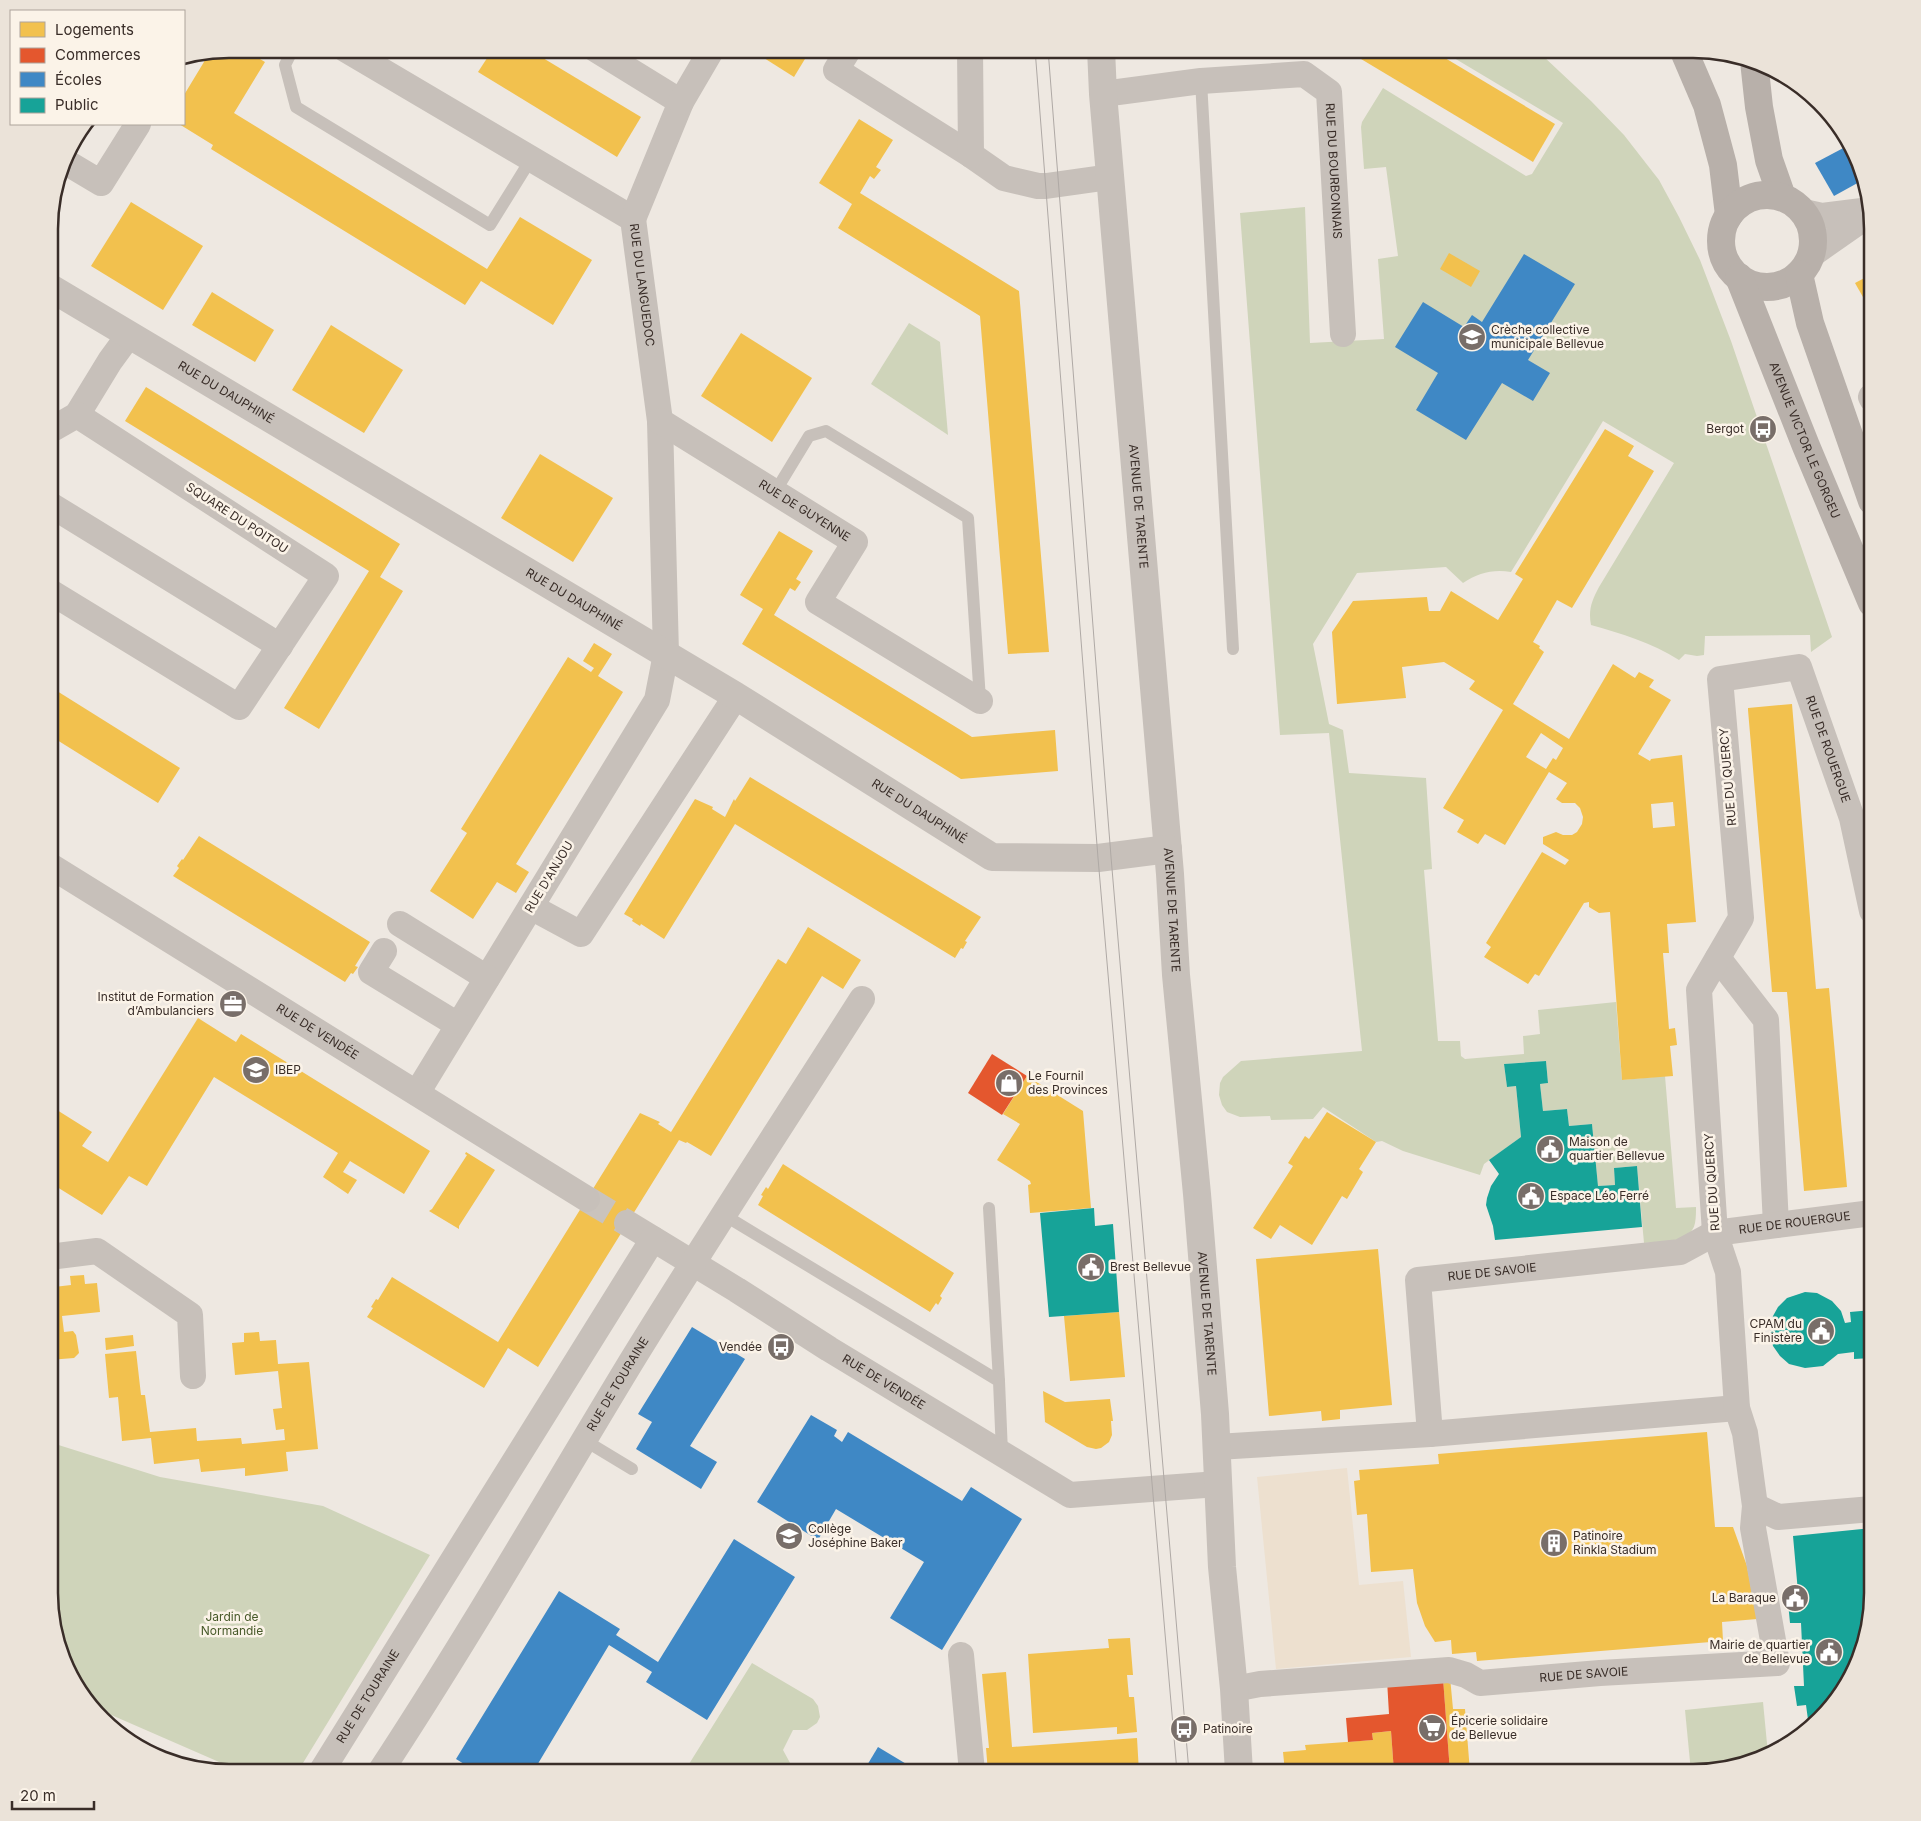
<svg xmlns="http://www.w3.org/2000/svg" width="1921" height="1821" font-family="Inter,sans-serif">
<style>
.green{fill:#cfd4ba}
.plaza{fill:#ede0cf}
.homes{fill:#f2c14e;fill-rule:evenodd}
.shops{fill:#e4572e}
.schools{fill:#3f88c5}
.public{fill:#17a398}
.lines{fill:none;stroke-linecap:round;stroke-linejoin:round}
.minor-tunnel{stroke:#cac3bc;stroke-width:26;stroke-dasharray:26 13;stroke-linecap:butt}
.service{stroke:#c7c0ba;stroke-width:12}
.minor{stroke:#c7c0ba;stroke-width:26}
.tertiary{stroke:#c7c0ba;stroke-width:28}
.secondary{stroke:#b8b0aa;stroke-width:28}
.tram{stroke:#afa9a5;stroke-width:1}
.labels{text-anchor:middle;stroke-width:5;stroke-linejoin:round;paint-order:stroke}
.street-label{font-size:12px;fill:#392d28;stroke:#fbf3e8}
.poi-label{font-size:12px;fill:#392d28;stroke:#fbf3e8;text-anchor:start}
.park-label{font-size:12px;fill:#475929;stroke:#fbf3e8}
.rim{fill:none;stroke:#392d28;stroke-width:2.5}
</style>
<rect width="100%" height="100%" fill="#eee8e1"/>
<g class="green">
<path d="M1439 49H1533L1543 56 1591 101 1624 135 1659 180 1679 217 1700 260 1731 341 1832 637 1811 652 1810 635 1705 636 1704 655 1697 656 1685 654 1679 660C1651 642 1622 634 1591 625 1588 610 1592 600 1599 587L1674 463 1603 421 1511 572C1493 569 1478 573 1463 583L1446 567 1357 573 1313 644 1329 724 1343 730 1349 773 1426 778 1432 869 1424 870 1438 1041H1460L1461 1056 1465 1059 1524 1054 1523 1036 1540 1034 1538 1010 1616 1002 1622 1080 1665 1076 1676 1208 1696 1207C1696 1212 1696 1218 1695 1223 1691 1244 1660 1242 1644 1243L1637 1166 1614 1168 1615 1185 1598 1186 1592 1124 1569 1126 1567 1109 1543 1111 1540 1084 1548 1083 1546 1061 1504 1064 1507 1087 1516 1086 1521 1137 1484 1164 1480 1175 1403 1151 1382 1141 1376 1142 1323 1107 1313 1119 1271 1120 1270 1116 1240 1117 1227 1112 1222 1105 1219 1095 1220 1083 1223 1077 1241 1061 1362 1051 1329 733 1280 735 1240 213 1305 207 1310 343 1384 339 1378 259 1398 256 1386 167 1364 169 1361 127 1362 122 1383 88 1526 176 1532 174 1563 123Z"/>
<path d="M909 323 940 342 948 435 871 384Z"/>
<path d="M49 1442 160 1477 323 1506 430 1555 303 1763 294 1772H242L93 1707 63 1662 49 1604Z"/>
<path d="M752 1663 813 1699 818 1706 820 1717 817 1723 807 1730H793L783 1750 795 1772H684Z"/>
<path d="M1763 1702 1768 1754 1762 1758 1704 1772H1691L1685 1710Z"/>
</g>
<path class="plaza" d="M1347 1468 1359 1585 1403 1581 1411 1657 1276 1669 1257 1477Z"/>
<g class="homes">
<path d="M228 49H243L265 62 234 113 487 269 520 217 592 260 553 325 481 281 465 305 211 149 213 145 179 124H184V95L210 52Z"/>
<path d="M493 49H528L641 117 617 157 478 72Z"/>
<path d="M759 49H811L794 77 756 53Z"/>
<path d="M1354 49H1430L1555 124 1533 162 1351 53Z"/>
<path d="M859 119 893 140 876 167 881 170 874 179 870 176 860 193 1019 291 1049 652 1008 654 980 316 838 228 852 204 819 183Z"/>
<path d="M131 202 203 246 163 310 91 266Z"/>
<path d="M1449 253 1480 271 1471 287 1440 269Z"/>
<path d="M1872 274V313L1855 283Z"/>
<path d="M212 292 274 330 255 362 192 325Z"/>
<path d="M331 325 403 370 364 433 292 390Z"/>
<path d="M741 333 812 378 772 442 701 396Z"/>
<path d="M146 387 400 544 380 577 403 591 319 729 284 708 369 571 125 421Z"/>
<path d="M1605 429 1634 446 1628 456 1654 471 1572 608 1557 600 1533 642 1540 646 1539 648 1544 652 1513 704 1569 739 1613 664 1635 678 1639 672 1654 680 1649 687 1671 700 1638 754 1650 761 1651 759 1682 755 1696 922 1667 924 1669 953H1663L1669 1029 1675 1028 1677 1045 1670 1046 1673 1076 1622 1080 1610 912 1599 913 1589 907V902L1584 903 1539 976 1535 974 1528 984 1484 957 1491 947 1486 943 1542 852 1565 865 1569 860 1543 844V837L1556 832 1563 835H1572L1577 832 1582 824 1583 817 1580 808 1575 803H1562L1556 799 1567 783 1549 772 1505 845 1485 834 1478 844 1457 832 1464 820 1443 808 1503 710 1469 689 1475 681 1444 662 1402 667 1406 698 1337 704 1332 632 1353 601 1427 597 1429 611H1440L1451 591 1498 620 1523 579 1515 574ZM1541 733 1563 748 1556 760 1553 758 1546 769 1526 757ZM1673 802 1675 826 1653 828 1651 804Z"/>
<path d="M540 454 613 498 573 562 501 518Z"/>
<path d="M779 531 813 551 796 579 801 582 795 591 790 588 774 615 972 737 1055 730 1058 771 961 779 742 644 763 609 740 595Z"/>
<path d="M594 643 612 654 598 676 623 692 516 864 529 872 516 893 497 882 473 919 430 891 467 833 461 829 568 657 591 672 594 668 583 661Z"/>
<path d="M49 686 180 768 158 803 49 735Z"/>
<path d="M1792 704 1816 989 1829 988 1847 1187 1804 1191 1787 992H1772L1748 710V708Z"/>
<path d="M750 777 981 917 965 941 967 942 963 949 961 948 955 958 735 824 664 939 641 924 640 926 632 921 633 919 624 914 695 799 713 807 712 809 725 817 734 799 735 801Z"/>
<path d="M199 836 370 942 355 966 358 967 353 974 351 973 345 982 173 876 179 868 177 866 182 859 183 860Z"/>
<path d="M808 927 861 960 843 989 822 976 711 1156 687 1142 686 1143 679 1140 538 1367 508 1348 484 1388 367 1317 373 1308 371 1307 376 1299 378 1300 392 1277 498 1342 640 1113 660 1122 658 1124 671 1132 778 959 786 964Z"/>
<path d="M198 1018 236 1042 241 1034 430 1151 404 1194 350 1161 343 1172 357 1180 348 1194 323 1177 338 1153 214 1077 147 1186 129 1176 102 1215 49 1182V1105L92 1132 82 1146 108 1162Z"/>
<path d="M1027 1076 1083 1111 1091 1208 1030 1213 1028 1185 1031 1184 1030 1181 997 1160 1020 1124 1003 1114Z"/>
<path d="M1327 1112 1376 1142 1359 1169 1363 1172 1347 1199 1342 1196 1312 1245 1280 1225 1271 1239 1253 1228 1293 1166 1288 1163 1305 1136 1309 1139Z"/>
<path d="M466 1152 495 1170 459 1226V1229L429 1211 432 1209 467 1155 465 1154Z"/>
<path d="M783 1164 954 1273 940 1296 942 1298 938 1305 936 1303 930 1312 758 1205 763 1196 761 1195 766 1187 768 1189Z"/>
<path d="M1378 1249 1392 1405 1340 1410V1419L1322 1421 1321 1411 1269 1416 1256 1259Z"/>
<path d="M84 1275 85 1284 97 1283 100 1312 62 1316 64 1332 73 1331 76 1335 79 1353 74 1358 49 1360V1318L56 1317 54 1287 71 1285 70 1276Z"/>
<path d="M1119 1312 1125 1377 1070 1381 1064 1316Z"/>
<path d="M259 1332 260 1341 276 1340 278 1364 309 1362 318 1449 286 1452 288 1471 245 1476V1468L201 1472 199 1459 154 1464 151 1438 122 1441 118 1397 109 1398 105 1354 136 1351 141 1395H145L150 1432 196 1428 197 1441 241 1438 242 1444 285 1440 284 1429 276 1430 273 1409 282 1408 278 1371 235 1375 232 1343 244 1342V1333Z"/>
<path d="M133 1335 134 1346 106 1350 105 1338Z"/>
<path d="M1043 1391 1065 1402 1110 1399 1113 1421H1111L1112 1435 1109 1442 1101 1448 1096 1449 1087 1447 1045 1422Z"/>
<path d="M1707 1432 1715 1527H1733L1747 1566 1757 1619 1722 1622 1723 1641 1477 1661 1476 1652 1452 1654 1451 1640 1435 1642 1425 1626 1417 1603 1413 1569 1371 1572 1367 1514 1357 1515 1354 1481 1360 1480 1359 1470 1439 1464 1438 1454Z"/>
<path d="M49 1442 53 1443 50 1461H49Z"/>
<path d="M1130 1638 1133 1675H1127L1129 1697H1134L1137 1732 1117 1734V1727L1033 1733 1028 1654 1109 1648 1108 1639Z"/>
<path d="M1006 1672 1012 1747 1137 1738 1139 1772H988L986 1748H989L982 1674Z"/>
<path d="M1450 1677 1453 1709H1465L1470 1772H1450L1443 1678Z"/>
<path d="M1391 1731 1394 1772H1285L1283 1752 1306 1750 1305 1745 1373 1740 1372 1733Z"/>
</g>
<g class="shops">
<path d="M992 1054 1027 1076 1002 1115 968 1093Z"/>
<path d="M1443 1678 1450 1772H1394L1391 1731 1372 1733 1373 1740 1348 1742 1346 1718 1389 1714 1387 1680Z"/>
</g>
<g class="schools">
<path d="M1849 145 1858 159 1863 180 1834 196 1815 163Z"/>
<path d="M1524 254 1575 284 1528 360 1550 373 1533 401 1502 383 1466 440 1416 410 1438 373 1395 347 1423 302 1464 327 1472 315 1482 322Z"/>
<path d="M692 1327 745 1359 690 1446 717 1462 701 1489 636 1449 652 1422 638 1414Z"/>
<path d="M811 1415 837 1430 834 1436 842 1442 848 1432 962 1501 971 1487 1022 1519 942 1650 890 1618 924 1562 836 1509 818 1540 757 1502Z"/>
<path d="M734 1539 795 1577 707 1720 646 1682 652 1672 609 1645 533 1772H477L456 1759 559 1591 620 1629 616 1635 658 1662Z"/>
<path d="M878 1747 918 1771V1772H863Z"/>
</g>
<g class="public">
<path d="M1546 1061 1548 1083 1540 1084 1543 1111 1567 1109 1569 1126 1592 1124 1598 1186 1615 1185 1614 1168 1637 1166 1642 1227 1495 1240 1493 1226 1486 1205 1487 1198 1491 1186 1499 1174 1489 1160 1521 1137 1516 1086 1507 1087 1504 1064Z"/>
<path d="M1094 1208 1095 1226 1113 1224 1119 1312 1049 1317 1040 1213Z"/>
<path d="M1805 1292 1817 1293 1832 1301 1841 1311 1845 1323 1851 1322 1850 1312 1872 1310V1358L1854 1359V1352L1838 1354 1823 1366 1805 1368 1789 1364 1780 1356 1773 1346 1770 1334 1773 1316 1778 1307 1787 1298Z"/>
<path d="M1872 1528V1593L1858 1662 1843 1685 1837 1686V1693L1820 1720 1809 1727 1806 1705 1797 1706 1794 1686H1804L1801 1623H1790L1787 1592H1798L1793 1536Z"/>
</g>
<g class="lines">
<path class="minor-tunnel" d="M587 1199 627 1223"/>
<g class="service">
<path d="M293 49 285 65 296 107 490 225 531 159"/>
<path d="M1201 81 1233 649"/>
<path d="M775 492 809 436 826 431 968 518 980 700"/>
<path d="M989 1208 999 1381"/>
<path d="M724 1215 999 1381 1002 1453"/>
<path d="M584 1440 632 1469"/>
</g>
<g class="minor">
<path id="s1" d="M345 49 633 219 660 421 666 654 657 700 417 1093"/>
<path d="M595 49 681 102 633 219"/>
<path d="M849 49 836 70 971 155 1004 178 1038 186H1046L1110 177"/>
<path d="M970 49 971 155"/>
<path id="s2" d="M1103 94 1201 81 1304 74 1329 92 1343 334"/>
<path d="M681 102 712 49"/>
<path d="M64 161 101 183 138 124"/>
<path d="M1804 212 1822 216 1870 210"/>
<path d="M1811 255 1871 213"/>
<path d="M1871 397 1872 399"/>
<path id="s3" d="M660 421 855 542 818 602 980 701"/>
<path d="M49 431 77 415 110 361 129 335"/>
<path d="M49 504 280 646"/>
<path d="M49 591 239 707 326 576 77 415"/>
<path id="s4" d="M49 865 587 1199"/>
<path d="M531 907 581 934 736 696"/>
<path d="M400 924 487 978"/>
<path d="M384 951 371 972 458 1025"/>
<path d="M1718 958 1766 1020 1776 1225"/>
<path id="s5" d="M627 1223 737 1290 829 1349 1070 1495 1218 1484"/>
<path d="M49 1257 97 1251 190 1315 193 1376"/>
<path id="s6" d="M1430 1434 1418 1280 1680 1252 1715 1233 1872 1213"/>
<path d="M1217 1447 1430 1434 1737 1408"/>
<path d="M1755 1506 1778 1517 1872 1509"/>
<path d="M961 1655 972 1772"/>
<path id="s7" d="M1234 1689 1260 1684 1449 1670 1466 1675 1480 1683 1600 1673 1777 1663 1753 1528 1755 1506 1745 1433 1737 1408 1728 1272 1715 1233 1699 990 1741 918 1720 679 1799 667 1852 818 1872 911"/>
<path id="s8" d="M321 1772 653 1239"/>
<path id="s9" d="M380 1772C468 1638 548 1499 631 1362 706 1240 785 1120 862 999"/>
</g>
<g class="tertiary">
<path id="s10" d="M1101 49 1103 94 1170 874 1176 975 1197 1194 1215 1414 1222 1567 1234 1689 1239 1772"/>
<path id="s11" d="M49 287 736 696 992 857 1098 858 1168 849"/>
</g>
<g class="secondary">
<path d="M1683 49 1707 105 1723 165 1729 215"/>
<path d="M1754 61 1759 107 1769 160 1782 197"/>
<circle cx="1767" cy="241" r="46"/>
<path d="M1799 274 1810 323 1872 501"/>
<path id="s12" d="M1739 277 1806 446 1872 603"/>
</g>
<g class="tram">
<path d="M1035 49 1098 858 1177 1772"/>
<path d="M1048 49 1111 857 1189 1772"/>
</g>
</g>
<defs>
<g id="school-disc" transform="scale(1.4375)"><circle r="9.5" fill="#786e69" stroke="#fbf3e8"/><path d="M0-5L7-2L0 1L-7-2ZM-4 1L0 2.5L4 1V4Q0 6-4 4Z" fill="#fff"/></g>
<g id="bus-disc" transform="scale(1.4375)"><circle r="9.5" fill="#786e69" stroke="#fbf3e8"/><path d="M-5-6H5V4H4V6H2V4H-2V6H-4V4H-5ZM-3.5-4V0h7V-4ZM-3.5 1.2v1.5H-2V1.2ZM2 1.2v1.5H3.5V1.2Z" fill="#fff"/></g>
<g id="office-disc" transform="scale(1.4375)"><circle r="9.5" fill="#786e69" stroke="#fbf3e8"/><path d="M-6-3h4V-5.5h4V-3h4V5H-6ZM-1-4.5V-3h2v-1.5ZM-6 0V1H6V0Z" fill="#fff"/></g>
<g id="shop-disc" transform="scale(1.4375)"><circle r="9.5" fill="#786e69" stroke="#fbf3e8"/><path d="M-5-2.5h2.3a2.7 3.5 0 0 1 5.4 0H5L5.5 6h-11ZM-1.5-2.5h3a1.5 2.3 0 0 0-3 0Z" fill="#fff"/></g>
<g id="civic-disc" transform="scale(1.4375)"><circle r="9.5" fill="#786e69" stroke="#fbf3e8"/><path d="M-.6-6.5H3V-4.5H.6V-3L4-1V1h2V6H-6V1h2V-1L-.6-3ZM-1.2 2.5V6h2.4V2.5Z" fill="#fff"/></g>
<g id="building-disc" transform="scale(1.4375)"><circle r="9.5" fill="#786e69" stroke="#fbf3e8"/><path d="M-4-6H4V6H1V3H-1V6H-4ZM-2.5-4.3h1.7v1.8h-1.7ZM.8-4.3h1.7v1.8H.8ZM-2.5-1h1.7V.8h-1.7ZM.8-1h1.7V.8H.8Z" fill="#fff"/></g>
<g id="supermarket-disc" transform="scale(1.4375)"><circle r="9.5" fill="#786e69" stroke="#fbf3e8"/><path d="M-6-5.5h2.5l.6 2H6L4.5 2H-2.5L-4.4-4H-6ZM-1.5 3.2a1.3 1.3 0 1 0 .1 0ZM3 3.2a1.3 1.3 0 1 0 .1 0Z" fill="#fff"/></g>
</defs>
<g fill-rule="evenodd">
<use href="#school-disc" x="1472" y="337"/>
<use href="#bus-disc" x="1763" y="429"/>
<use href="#office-disc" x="233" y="1004"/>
<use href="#school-disc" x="256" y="1070"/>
<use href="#shop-disc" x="1009" y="1083"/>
<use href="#civic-disc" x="1550" y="1149"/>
<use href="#civic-disc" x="1531" y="1196"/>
<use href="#civic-disc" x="1091" y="1267"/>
<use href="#civic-disc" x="1821" y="1331"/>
<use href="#bus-disc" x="781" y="1347"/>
<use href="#school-disc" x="789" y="1536"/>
<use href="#building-disc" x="1554" y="1543"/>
<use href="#civic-disc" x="1795" y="1598"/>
<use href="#civic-disc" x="1829" y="1652"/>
<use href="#supermarket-disc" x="1432" y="1728"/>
<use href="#bus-disc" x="1184" y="1729"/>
</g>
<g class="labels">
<g class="street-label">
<text dy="4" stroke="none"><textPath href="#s2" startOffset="312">RUE DU BOURBONNAIS</textPath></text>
<text dy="4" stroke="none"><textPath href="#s1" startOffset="401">RUE DU LANGUEDOC</textPath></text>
<text dy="4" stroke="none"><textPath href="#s11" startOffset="206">RUE DU DAUPHINÉ</textPath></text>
<text dy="4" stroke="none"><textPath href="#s12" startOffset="176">AVENUE VICTOR LE GORGEU</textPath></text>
<text dy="4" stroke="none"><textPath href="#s10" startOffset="459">AVENUE DE TARENTE</textPath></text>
<text dy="4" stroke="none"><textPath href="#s3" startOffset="170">RUE DE GUYENNE</textPath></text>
<text transform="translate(237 518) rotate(33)" y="4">SQUARE DU POITOU</text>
<text dy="4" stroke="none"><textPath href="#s11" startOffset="611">RUE DU DAUPHINÉ</textPath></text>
<text dy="4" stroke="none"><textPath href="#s7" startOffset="1718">RUE DE ROUERGUE</textPath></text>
<text transform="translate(1728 777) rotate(-95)" y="4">RUE DU QUERCY</text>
<text dy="4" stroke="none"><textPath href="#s11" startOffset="1016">RUE DU DAUPHINÉ</textPath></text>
<text transform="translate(549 877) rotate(-59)" y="4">RUE D'ANJOU</text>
<text dy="4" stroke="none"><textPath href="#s10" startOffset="864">AVENUE DE TARENTE</textPath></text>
<text dy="4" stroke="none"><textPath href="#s4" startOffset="316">RUE DE VENDÉE</textPath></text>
<text transform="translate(1712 1182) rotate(-94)" y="4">RUE DU QUERCY</text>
<text dy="4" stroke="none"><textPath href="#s6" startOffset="538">RUE DE ROUERGUE</textPath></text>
<text dy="4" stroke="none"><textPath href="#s6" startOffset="229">RUE DE SAVOIE</textPath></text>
<text dy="4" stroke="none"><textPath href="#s10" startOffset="1269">AVENUE DE TARENTE</textPath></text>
<text dy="4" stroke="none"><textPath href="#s5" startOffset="302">RUE DE VENDÉE</textPath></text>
<text dy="4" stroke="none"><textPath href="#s9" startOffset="455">RUE DE TOURAINE</textPath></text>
<text dy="4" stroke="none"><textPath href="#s7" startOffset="354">RUE DE SAVOIE</textPath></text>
<text dy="4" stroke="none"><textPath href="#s8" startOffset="89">RUE DE TOURAINE</textPath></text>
</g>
<g class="poi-label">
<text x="1491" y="334">Crèche collective<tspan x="1491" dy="14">municipale Bellevue</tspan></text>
<text x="1744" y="433" text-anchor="end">Bergot</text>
<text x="214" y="1001" text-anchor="end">Institut de Formation<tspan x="214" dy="14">d’Ambulanciers</tspan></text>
<text x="275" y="1074">IBEP</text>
<text x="1028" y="1080">Le Fournil<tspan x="1028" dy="14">des Provinces</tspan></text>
<text x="1569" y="1146">Maison de<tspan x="1569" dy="14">quartier Bellevue</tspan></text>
<text x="1550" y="1200">Espace Léo Ferré</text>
<text x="1110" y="1271">Brest Bellevue</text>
<text x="1802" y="1328" text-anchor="end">CPAM du<tspan x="1802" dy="14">Finistère</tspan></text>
<text x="762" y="1351" text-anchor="end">Vendée</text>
<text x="808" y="1533">Collège<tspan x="808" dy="14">Joséphine Baker</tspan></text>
<text x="1573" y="1540">Patinoire<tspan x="1573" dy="14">Rinkla Stadium</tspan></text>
<text x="1776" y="1602" text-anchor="end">La Baraque</text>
<text x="1810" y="1649" text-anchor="end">Mairie de quartier<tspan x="1810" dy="14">de Bellevue</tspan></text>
<text x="1451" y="1725">Épicerie solidaire<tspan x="1451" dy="14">de Bellevue</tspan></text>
<text x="1203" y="1733">Patinoire</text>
</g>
<g class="park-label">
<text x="232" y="1621">Jardin de<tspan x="232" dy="14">Normandie</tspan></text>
</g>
</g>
<path d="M0 0H1921V1821H0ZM229 58H1693A171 171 0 0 1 1864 229V1593A171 171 0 0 1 1693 1764H229A171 171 0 0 1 58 1593V229A171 171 0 0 1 229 58Z" fill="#ebe3d9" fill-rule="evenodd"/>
<path class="rim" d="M229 58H1693A171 171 0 0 1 1864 229V1593A171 171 0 0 1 1693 1764H229A171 171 0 0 1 58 1593V229A171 171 0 0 1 229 58Z"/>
<rect x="10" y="10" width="175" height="115" fill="#fbf3e8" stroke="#ada49b"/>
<rect x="20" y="22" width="25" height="15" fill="#f2c14e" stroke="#ada49b"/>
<text x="55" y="35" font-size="15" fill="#392d28">Logements</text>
<rect x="20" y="48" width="25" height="15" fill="#e4572e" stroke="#ada49b"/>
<text x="55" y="60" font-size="15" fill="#392d28">Commerces</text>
<rect x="20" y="72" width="25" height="15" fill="#3f88c5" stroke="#ada49b"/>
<text x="55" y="85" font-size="15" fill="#392d28">Écoles</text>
<rect x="20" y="98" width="25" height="15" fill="#17a398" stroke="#ada49b"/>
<text x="55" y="110" font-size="15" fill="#392d28">Public</text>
<path d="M12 1801v8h82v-8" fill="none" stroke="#392d28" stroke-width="2.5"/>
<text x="20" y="1801" font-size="15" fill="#392d28" stroke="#fbf3e8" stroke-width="4" paint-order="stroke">20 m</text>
</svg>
